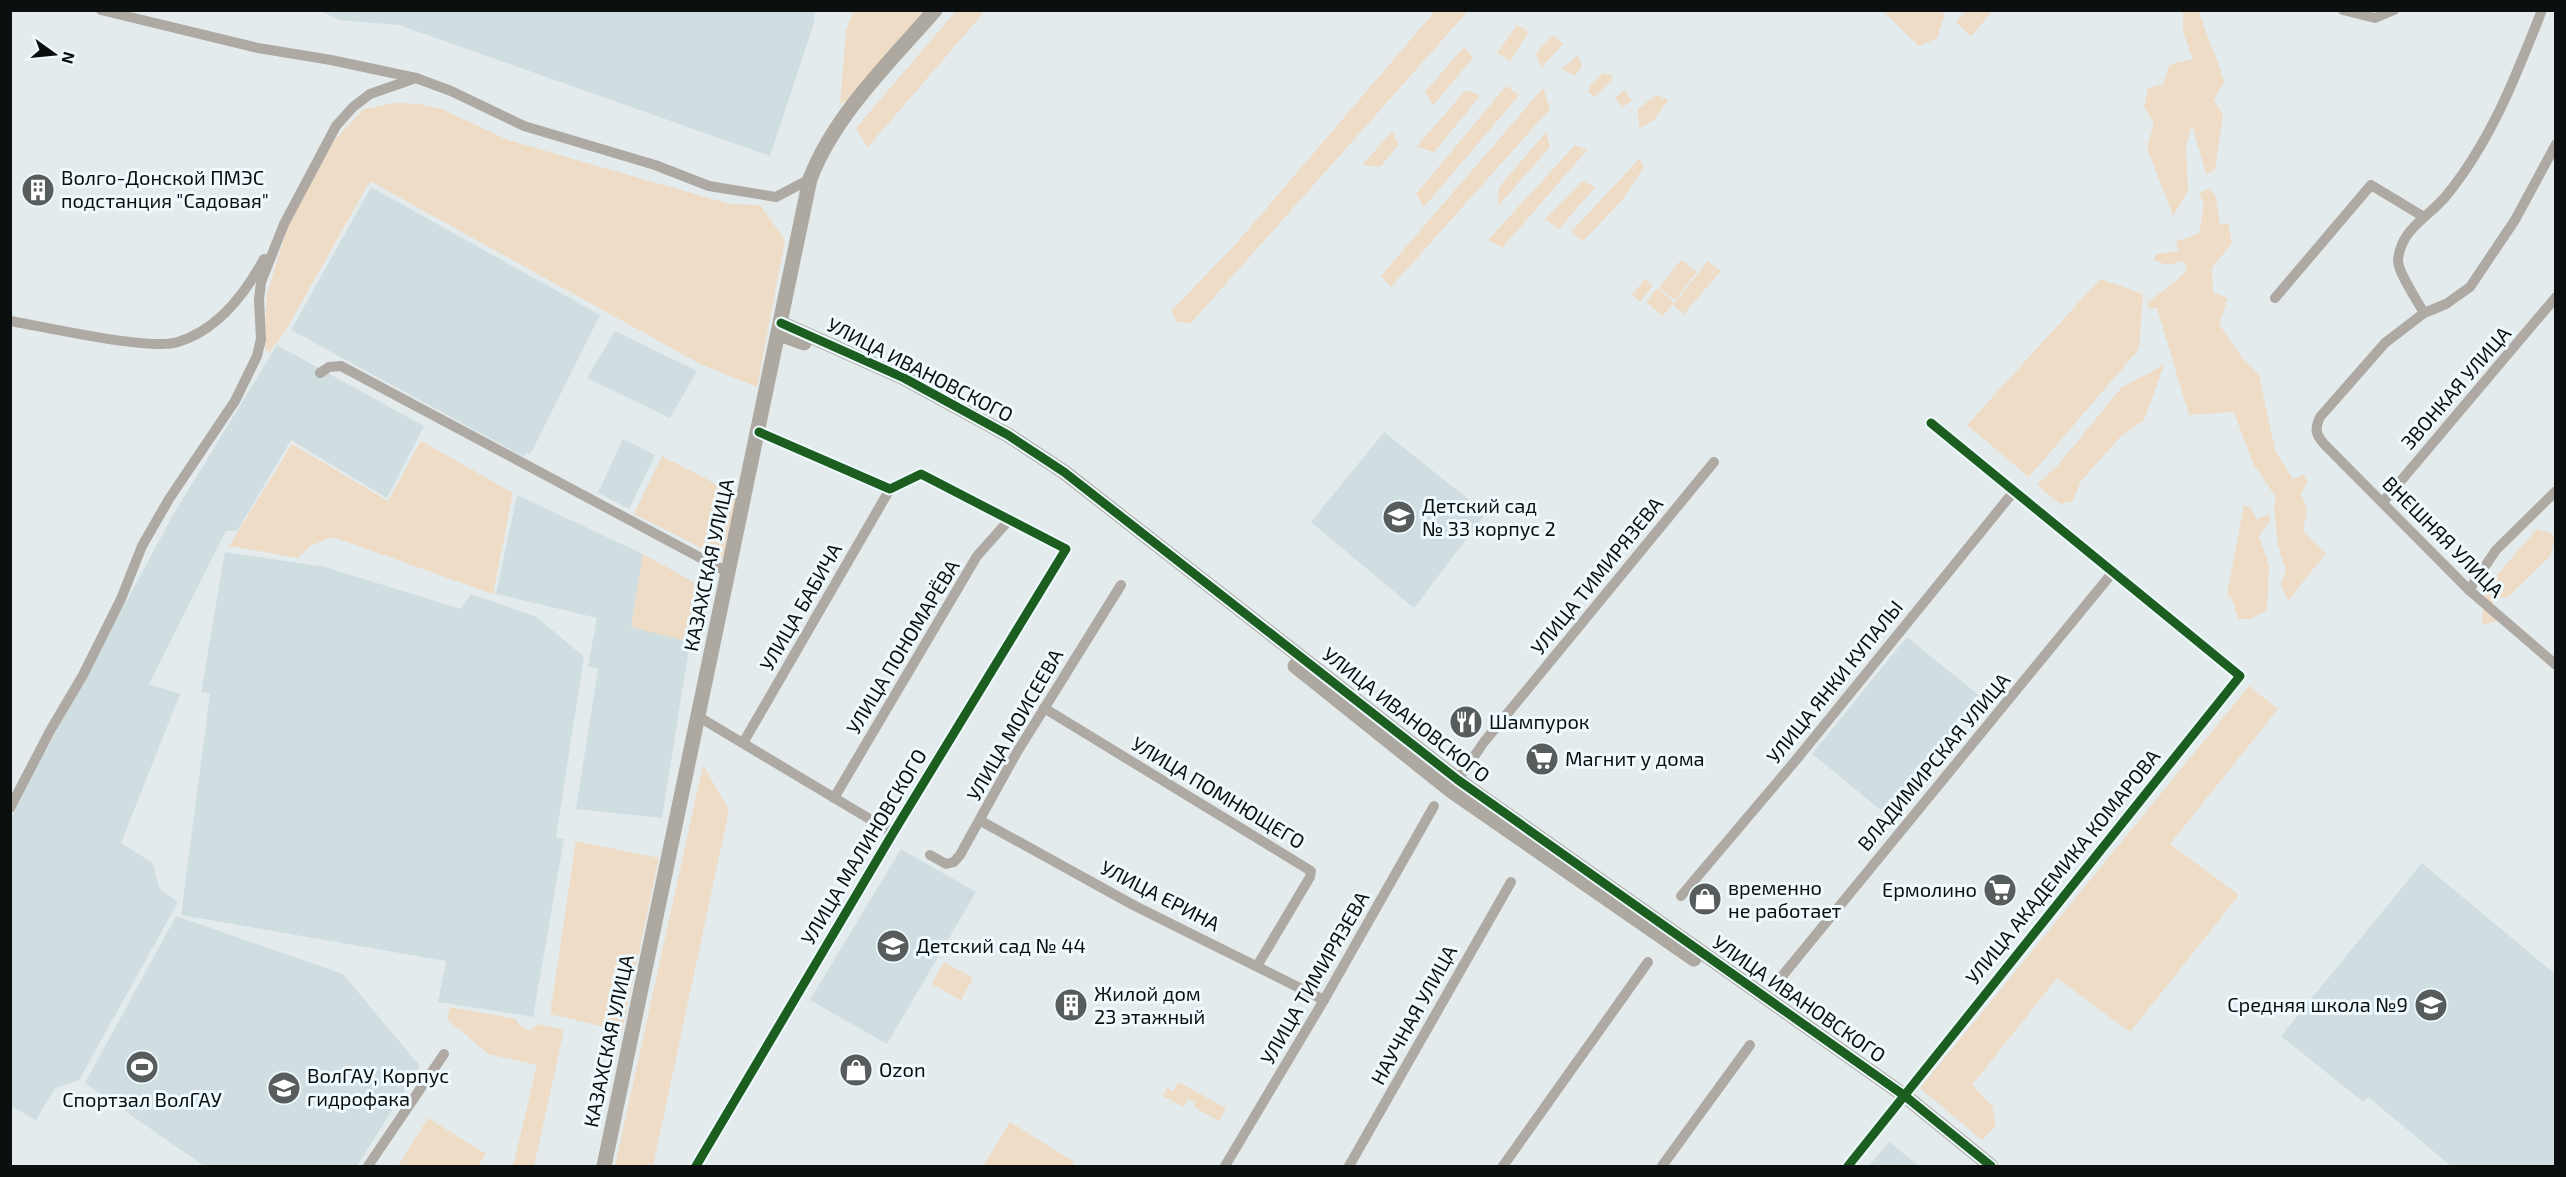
<svg xmlns="http://www.w3.org/2000/svg" width="2566" height="1177" font-family="'Exo 2',sans-serif">
<style>
.built{fill:#d0dee1}
.green{fill:#eedcc7}
.lines{fill:none;stroke-linecap:round;stroke-linejoin:round}
.street{stroke:#aeaaa3;stroke-width:10}
.secondary{stroke:#ada9a1;stroke-width:15}
.cycleway-casing{stroke:#eefafd;stroke-width:13}
.cycleway{stroke:#1b5e20;stroke-width:9}
.labels{text-anchor:middle;stroke-width:6;stroke-linejoin:round;paint-order:stroke}
.poi-label{font-size:20px;fill:#0b0f10;stroke:#eefafd;text-anchor:start}
.street-label{font-size:20px;fill:#0b0f10;stroke:#eefafd}
</style>
<rect width="100%" height="100%" fill="#e4ebec"/>
<g class="built">
<path d="M815 11 814 23 770 156 399 25 339 20 321 11Z"/>
<path d="M371 187 600 315 530 455 526 452 524 457 291 330Z"/>
<path d="M615 331 697 371 670 418 587 378Z"/>
<path d="M277 345 424 426 387 498 291 440 237 531H226L149 684 180 694 121 843 153 863 159 888 178 902 79 1080 55 1088 36 1120 11 1106 10 822 17 804 173 515Z"/>
<path d="M1384 432 1486 513 1414 608 1311 522Z"/>
<path d="M623 439 655 455 629 509 598 493Z"/>
<path d="M517 495 643 554 631 626 690 642 662 818 576 809 598 669 588 666 597 618 496 594Z"/>
<path d="M225 552 325 567 461 609 471 594 537 617 584 657 556 837 564 839 533 1017 438 1002 446 961 181 915 210 694 201 692Z"/>
<path d="M1907 637 1981 697 1886 814 1812 754Z"/>
<path d="M901 849 976 892 887 1044 810 1000Z"/>
<path d="M2422 863 2555 974V1166H2451L2368 1097 2363 1102 2281 1036Z"/>
<path d="M176 916 343 974 420 1066 357 1166H204L85 1083Z"/>
<path d="M1889 1142 1919 1166H1869Z"/>
</g>
<g class="green">
<path d="M1436 10 1468 11 1190 324 1176 321 1171 311 1235 245Z"/>
<path d="M853 11H930L855 97 840 104 846 31Z"/>
<path d="M956 11H985L867 148 856 128Z"/>
<path d="M1883 11H1939L1945 15 1937 38 1919 46Z"/>
<path d="M1966 11V10L1993 11 1971 36 1956 22Z"/>
<path d="M2183 11H2199C2206 35 2217 57 2224 82L2214 100 2223 115 2215 170 2206 174 2192 125 2186 146 2188 191 2173 216 2147 147 2154 124 2144 107 2148 88 2163 84 2169 65 2193 59 2183 32Z"/>
<path d="M1517 25 1529 32 1510 61 1497 53Z"/>
<path d="M1554 35 1563 44 1541 68 1536 53Z"/>
<path d="M1464 47 1473 58 1433 105 1425 92Z"/>
<path d="M1578 55 1582 68 1574 76 1562 69Z"/>
<path d="M1603 73 1612 75V81L1594 97 1588 92 1591 84Z"/>
<path d="M1506 86 1519 95 1424 207 1416 194Z"/>
<path d="M1543 88 1550 109 1391 287 1381 276Z"/>
<path d="M1466 90 1480 96 1434 152 1416 147Z"/>
<path d="M1624 90 1632 100 1622 108 1615 98Z"/>
<path d="M1657 95 1668 100 1654 120 1639 128 1638 109Z"/>
<path d="M395 103 420 104 444 110 508 140 729 204 760 205 785 240 757 387 702 365 370 181 286 330 269 353 264 346 267 294 288 226 332 143 364 109Z"/>
<path d="M1392 132 1399 144 1380 167 1362 165Z"/>
<path d="M1546 132 1550 147 1498 206 1499 187Z"/>
<path d="M1575 145 1587 150 1502 248 1488 240Z"/>
<path d="M1640 158 1643 168 1624 198 1583 241 1571 232Z"/>
<path d="M1582 181 1595 187 1559 229 1545 219Z"/>
<path d="M2207 189 2215 194 2220 224 2228 223 2232 243 2212 268 2213 293 2228 298 2219 324 2241 356 2259 375 2275 450 2293 479 2304 475 2307 483 2301 493 2307 510 2303 531 2326 553 2288 601 2281 584 2286 570 2278 546 2274 507 2276 497 2253 464 2234 412 2189 415 2157 308H2148V302L2176 281 2187 270 2183 261 2167 265 2154 260 2156 254 2179 251 2176 241 2199 234 2204 205 2199 193Z"/>
<path d="M1681 260 1697 272 1675 300 1659 288Z"/>
<path d="M1708 261 1721 271 1706 289 1699 284 1705 289 1684 314 1673 305Z"/>
<path d="M1645 279 1653 286 1640 302 1632 295Z"/>
<path d="M2100 279 2143 294 2139 349 2029 477 1967 425Z"/>
<path d="M1657 288 1674 302 1663 316 1646 302Z"/>
<path d="M2164 365 2144 420 2121 436 2081 481 2073 501 2060 504 2037 485 2058 465 2122 387Z"/>
<path d="M421 441 513 493 493 594 333 537 310 546 298 558 229 546 292 444 388 501Z"/>
<path d="M662 456 737 495 723 559 634 514Z"/>
<path d="M2244 505 2250 507 2257 520 2269 514 2270 521 2259 536 2269 566 2267 610 2250 619H2238L2232 599 2227 594Z"/>
<path d="M2537 529 2552 534 2555 539 2550 556 2508 597 2495 598 2490 609 2496 622 2482 624 2483 600 2490 583Z"/>
<path d="M643 554 699 585 690 642 631 627Z"/>
<path d="M2249 686 2278 709 2170 844 2239 895 2130 1032 2057 978 1972 1085 1992 1106 1996 1125 1982 1140 1920 1088Z"/>
<path d="M703 765 729 810 653 1166H615Z"/>
<path d="M576 841 659 858 622 1031 550 1014Z"/>
<path d="M944 962 973 978 961 1000 932 984Z"/>
<path d="M450 1007 516 1019 519 1025 529 1031 539 1024 564 1030 534 1166H513L537 1065 488 1054 447 1019Z"/>
<path d="M1178 1082 1226 1108 1219 1121 1194 1107 1195 1103 1188 1099 1183 1107 1163 1096 1167 1088 1173 1091Z"/>
<path d="M428 1118 486 1154 478 1166H398Z"/>
<path d="M1010 1122 1074 1162 1071 1166H983Z"/>
</g>
<g class="lines">
<g class="street">
<path d="M101 10 258 48 331 60 416 78 451 91 524 126 655 165 709 186 776 197 810 179"/>
<path d="M2343 10 2375 18 2394 10"/>
<path d="M2556 144 2515 220 2470 287 2446 304 2424 313 2385 343 2320 417C2314 430 2316 435 2325 445L2469 590 2556 665"/>
<path d="M2275 298 2371 185 2424 217"/>
<path d="M2424 313C2418 302 2398 272 2398 261 2400 229 2428 218 2446 196 2491 141 2516 76 2542 10"/>
<path d="M10 321C46 327 149 351 178 342 218 330 245 294 264 259"/>
<path d="M320 373 329 367 341 366 729 573"/>
<path d="M2383 502 2556 297"/>
<path d="M2469 590 2496 550 2556 491"/>
<path d="M1044 708 1311 871 1310 877 1257 966"/>
<path d="M699 717 893 833"/>
<path d="M743 743 890 489"/>
<path d="M1455 784 1484 742 1714 462"/>
<path d="M834 798 977 556 1010 519"/>
<path d="M10 808 50 731 83 675 121 599 142 546 169 499 235 401 257 356 261 339 259 300 261 282 284 224 336 126 353 107 370 94 416 78"/>
<path d="M981 821 1135 906 1324 1000"/>
<path d="M930 855 946 864 954 862 960 855 1017 752 1121 585"/>
<path d="M1681 896 1796 760 2015 490"/>
<path d="M1783 975 2113 572"/>
<path d="M368 1166 444 1054"/>
<path d="M696 1166 893 833 1066 549 921 474 890 489 759 432"/>
<path d="M1225 1166 1324 1000 1434 806"/>
<path d="M1349 1166 1511 882"/>
<path d="M1503 1166 1648 962"/>
<path d="M1662 1166 1750 1045"/>
<path d="M1848 1166 2240 676 1931 423"/>
</g>
<g class="secondary">
<path d="M781 323 904 378 1008 435 1064 472 1458 780 1905 1096 1991 1166"/>
<path d="M779 334 804 343"/>
<path d="M1295 666 1450 790 1694 959"/>
<path d="M604 1166 810 179C835 114 890 62 935 10"/>
</g>
<g class="cycleway-casing">
<g id="cycleway">
<path d="M781 323 904 378 1008 435 1064 472 1458 780 1905 1096 1991 1166"/>
<path d="M696 1166 893 833 1066 549 921 474 890 489 759 432"/>
<path d="M1848 1166 2240 676 1931 423"/>
</g>
</g>
<use href="#cycleway" class="cycleway"/>
</g>
<defs>
<g id="building-disc" transform="scale(1.725)"><circle r="9.5" fill="#575c5d" stroke="#eefafd"/><path d="M-4-6H4V6H1V3H-1V6H-4ZM-2.5-4.3h1.7v1.8h-1.7ZM.8-4.3h1.7v1.8H.8ZM-2.5-1h1.7V.8h-1.7ZM.8-1h1.7V.8H.8Z" fill="#fff"/></g>
<g id="school-disc" transform="scale(1.725)"><circle r="9.5" fill="#575c5d" stroke="#eefafd"/><path d="M0-5L7-2L0 1L-7-2ZM-4 1L0 2.5L4 1V4Q0 6-4 4Z" fill="#fff"/></g>
<g id="restaurant-disc" transform="scale(1.725)"><circle r="9.5" fill="#575c5d" stroke="#eefafd"/><path d="M-5-6h1v4h1v-4h1v4h1v-4h1v5L-1.5 .5V6h-2V.5L-5-1ZM5-6V6H3V1.5H1.5Q1.5-4 5-6Z" fill="#fff"/></g>
<g id="supermarket-disc" transform="scale(1.725)"><circle r="9.5" fill="#575c5d" stroke="#eefafd"/><path d="M-6-5.5h2.5l.6 2H6L4.5 2H-2.5L-4.4-4H-6ZM-1.5 3.2a1.3 1.3 0 1 0 .1 0ZM3 3.2a1.3 1.3 0 1 0 .1 0Z" fill="#fff"/></g>
<g id="shop-disc" transform="scale(1.725)"><circle r="9.5" fill="#575c5d" stroke="#eefafd"/><path d="M-5-2.5h2.3a2.7 3.5 0 0 1 5.4 0H5L5.5 6h-11ZM-1.5-2.5h3a1.5 2.3 0 0 0-3 0Z" fill="#fff"/></g>
<g id="stadium-disc" transform="scale(1.725)"><circle r="9.5" fill="#575c5d" stroke="#eefafd"/><path d="M0-5a6.5 5 0 1 0 0 10a6.5 5 0 1 0 0-10ZM-3.5-1.8h7v3.6h-7Z" fill="#fff"/></g>
<g id="university-disc" transform="scale(1.725)"><circle r="9.5" fill="#575c5d" stroke="#eefafd"/><path d="M0-5L7-2L0 1L-7-2ZM-4 1L0 2.5L4 1V4Q0 6-4 4Z" fill="#fff"/></g>
</defs>
<g fill-rule="evenodd">
<use href="#building-disc" x="38" y="190"/>
<use href="#school-disc" x="1399" y="517"/>
<use href="#restaurant-disc" x="1466" y="722"/>
<use href="#supermarket-disc" x="1542" y="759"/>
<use href="#supermarket-disc" x="2000" y="890"/>
<use href="#shop-disc" x="1705" y="899"/>
<use href="#school-disc" x="893" y="946"/>
<use href="#building-disc" x="1071" y="1005"/>
<use href="#school-disc" x="2431" y="1005"/>
<use href="#stadium-disc" x="142" y="1067"/>
<use href="#shop-disc" x="856" y="1070"/>
<use href="#university-disc" x="284" y="1088"/>
</g>
<g class="labels">
<g class="poi-label">
<text x="61" y="185">Волго-Донской ПМЭС<tspan x="61" dy="23">подстанция "Садовая"</tspan></text>
<text x="1422" y="513">Детский сад<tspan x="1422" dy="23">№ 33 корпус 2</tspan></text>
<text x="1489" y="729">Шампурок</text>
<text x="1565" y="766">Магнит у дома</text>
<text x="1728" y="895">временно<tspan x="1728" dy="23">не работает</tspan></text>
<text x="1977" y="897" text-anchor="end">Ермолино</text>
<text x="916" y="953">Детский сад № 44</text>
<text x="1094" y="1001">Жилой дом<tspan x="1094" dy="23">23 этажный</tspan></text>
<text x="2408" y="1012" text-anchor="end">Средняя школа №9</text>
<text x="879" y="1077">Ozon</text>
<text x="307" y="1083">ВолГАУ, Корпус<tspan x="307" dy="23">гидрофака</tspan></text>
<text x="142" y="1107" text-anchor="middle">Спортзал ВолГАУ</text>
</g>
<g class="street-label">
<text transform="translate(920 370) rotate(27)" y="7">УЛИЦА ИВАНОВСКОГО</text>
<text transform="translate(2456 388) rotate(-49)" y="7">ЗВОНКАЯ УЛИЦА</text>
<text transform="translate(2443 537) rotate(45)" y="7">ВНЕШНЯЯ УЛИЦА</text>
<text transform="translate(709 565) rotate(-78)" y="7">КАЗАХСКАЯ УЛИЦА</text>
<text transform="translate(1597 576) rotate(-51)" y="7">УЛИЦА ТИМИРЯЗЕВА</text>
<text transform="translate(801 607) rotate(-60)" y="7">УЛИЦА БАБИЧА</text>
<text transform="translate(903 647) rotate(-59)" y="7">УЛИЦА ПОНОМАРЁВА</text>
<text transform="translate(1835 682) rotate(-51)" y="7">УЛИЦА ЯНКИ КУПАЛЫ</text>
<text transform="translate(1406 715) rotate(38)" y="7">УЛИЦА ИВАНОВСКОГО</text>
<text transform="translate(1015 725) rotate(-60)" y="7">УЛИЦА МОИСЕЕВА</text>
<text transform="translate(1934 762) rotate(-50)" y="7">ВЛАДИМИРСКАЯ УЛИЦА</text>
<text transform="translate(1218 793) rotate(31)" y="7">УЛИЦА ПОМНЮЩЕГО</text>
<text transform="translate(864 847) rotate(-59)" y="7">УЛИЦА МАЛИНОВСКОГО</text>
<text transform="translate(2063 867) rotate(-51)" y="7">УЛИЦА АКАДЕМИКА КОМАРОВА</text>
<text transform="translate(1160 896) rotate(27)" y="7">УЛИЦА ЕРИНА</text>
<text transform="translate(1315 978) rotate(-60)" y="7">УЛИЦА ТИМИРЯЗЕВА</text>
<text transform="translate(1799 999) rotate(35)" y="7">УЛИЦА ИВАНОВСКОГО</text>
<text transform="translate(1414 1015) rotate(-61)" y="7">НАУЧНАЯ УЛИЦА</text>
<text transform="translate(609 1041) rotate(-78)" y="7">КАЗАХСКАЯ УЛИЦА</text>
</g>
</g>
<rect width="2566" height="1177" fill="none" stroke="#0b0f10" stroke-width="24"/>
<g transform="translate(54 54) rotate(105)" stroke="#eefafd" stroke-width="4.5" paint-order="stroke">
<path d="M0-4.5L10 22L0 15L-10 22Z" fill="#0b0f10"/>
<text y="-9" font-size="16" font-weight="bold" text-anchor="middle" fill="#0b0f10">N</text>
</g>
</svg>
